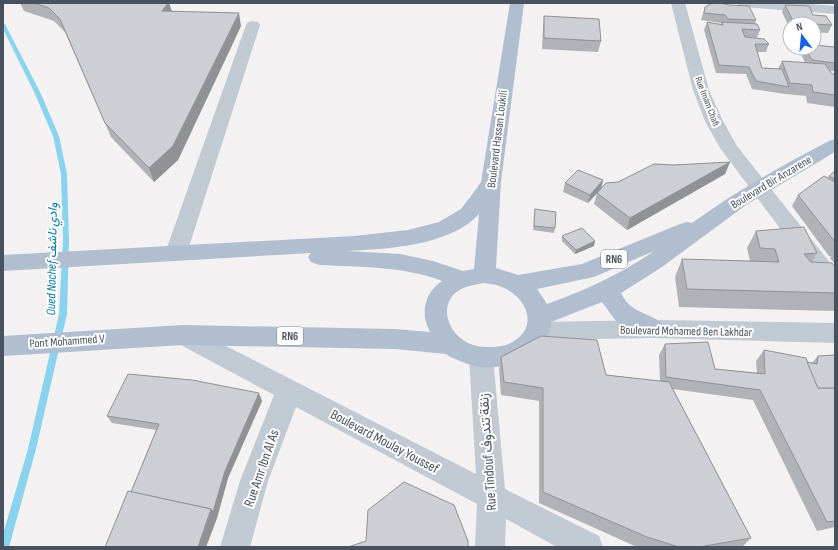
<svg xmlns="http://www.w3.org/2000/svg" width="838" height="550" font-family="'Sofia Sans Condensed',Vazirmatn,sans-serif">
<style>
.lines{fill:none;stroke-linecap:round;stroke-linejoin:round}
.stream{fill:#8ad3ef;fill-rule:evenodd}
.minor{fill:#c1cad3;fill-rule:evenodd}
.major{fill:#b0bed0;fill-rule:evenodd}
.wall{fill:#b0b2b7}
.shaded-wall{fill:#909195}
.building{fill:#cdcfd5;stroke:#909195}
.labels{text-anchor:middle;stroke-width:4;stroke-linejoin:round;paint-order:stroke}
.far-street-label{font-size:10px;fill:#48525f;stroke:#fff}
.shield{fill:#fff;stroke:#7f868f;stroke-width:1}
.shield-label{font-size:11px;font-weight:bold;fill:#48525f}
.street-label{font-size:12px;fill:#48525f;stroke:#fff}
.water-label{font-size:13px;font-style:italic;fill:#087caa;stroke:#fff}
.near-street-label{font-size:14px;fill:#48525f;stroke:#fff}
</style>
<rect width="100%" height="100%" fill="#f3f1f1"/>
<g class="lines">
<path class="stream" d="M3 23 5 24 41 94 59 136 67 174 69 240 67 314 36 449 9 547H3V534L28 449 59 314 63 240 61 174 53 136 35 94 3 29Z"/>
<g class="minor">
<path d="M671 3H685L709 90 723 121 737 146 835 269V293L827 291 720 148 705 121 693 90Z"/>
<path d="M737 3H798L835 6V14L744 7 739 6Z"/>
<path d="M253 21 258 22 260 25 187 253 184 258 176 261 168 258 165 253 246 25 248 22Z"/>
<path d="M654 320 835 323V343L654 338 537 340 529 338 525 331 529 324 537 322Z"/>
<path d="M183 325 191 328 476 474 469 357 472 350 481 347 490 350 493 357 505 489 599 536 603 547H557L506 519 505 547H475L477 504 296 407 268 481 250 547H220L240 481 274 395 175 342 171 335 175 328Z"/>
</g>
<path class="major" d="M510 3H524L501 182 496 268 518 275 582 264 680 224 687 222 692 223C735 192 781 166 829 141L835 139V152L746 205 662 267 621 293C632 317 657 312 666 329L662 336 654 338 616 321 602 302 551 322C549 357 509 370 479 367 470 366 459 360 450 357L446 354 395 349 183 345 3 356V336L183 325 395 329 430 332C420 314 424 293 442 281 403 266 360 267 319 265L311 262 308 257 311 253 3 271V255L354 236 408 230 439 222 461 209 477 188 481 182ZM479 214 474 269 463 271 433 261 400 254 347 251C387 249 450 246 479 214ZM654 251C620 275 585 290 547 304L537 289 594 277ZM484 283C489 284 494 284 499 286 522 293 540 321 517 339 509 345 502 347 492 347 483 347 476 347 468 343 444 331 437 297 466 287 472 285 478 284 484 283Z"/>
</g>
<g class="wall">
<path d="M20 3H169L172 11 241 26 178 160 154 182 111 137 65 32 54 21 24 11Z"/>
<path d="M785 5 813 15 832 25 828 33 814 32V24H790V29L782 12Z"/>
<path d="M705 7 756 20 755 24 760 30 757 38 745 37 769 44 766 52H757L762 68 778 69 782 61 805 63 800 52 802 48 835 47V71H830L832 74H835V107L807 103 806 96 785 94 752 89 746 74 716 73 704 30 707 22 721 24V23L701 20Z"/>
<path d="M544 16 601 41 598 52 542 49 543 27Z"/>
<path d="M730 162 725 174 627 230 594 204 597 193 588 203 563 192 565 183 603 180 601 188 674 165Z"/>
<path d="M835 171V264L830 258 831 256H829L792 206 798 195 827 178 829 176Z"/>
<path d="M535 209 555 228 554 233 533 230Z"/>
<path d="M756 231 817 253 812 262 835 267V311L679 307 675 277 682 259 750 261 747 248Z"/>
<path d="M562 236 594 246 575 254 562 241Z"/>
<path d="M665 344 715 369 757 373 756 361 764 350 812 363 818 356 835 355V527L817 531 753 400 673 389 751 538 742 547H637L539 503V401L501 395 499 370 501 357 606 375 660 381 659 355Z"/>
<path d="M262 401 228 478 217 518 206 547H105L131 492 156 430 112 423 107 416Z"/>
</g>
<g class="shaded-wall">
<path d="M168 3H169L173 15 162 11Z"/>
<path d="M239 13 241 26 178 160 154 182 149 168Z"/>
<path d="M730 162 725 174 627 230 630 218Z"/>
<path d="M603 180 601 189 588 203 590 195Z"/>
<path d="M595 241 594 246 575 254 576 250Z"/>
<path d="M259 393 262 401 228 478 217 518 206 547H198L225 471Z"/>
</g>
<g class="building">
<path d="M34 3H168L162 11 239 13 173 146 149 168 105 123 60 19 49 8Z"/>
<path d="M712 3H721L729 5 749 6 756 20 728 19 725 15 704 13 705 7Z"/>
<path d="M785 5 809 6 813 15 826 16 832 25 794 23Z"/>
<path d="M544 16 599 19 601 41 544 38Z"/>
<path d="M707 22 723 25 722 22 757 24 760 30 742 29 745 37 764 39 769 44H755L762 68 782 69 789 87 756 81 749 67 719 65Z"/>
<path d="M814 45 835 47V63L812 60 805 48H814Z"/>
<path d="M782 61 825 64 832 74H835V95L813 92 812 85 790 83Z"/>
<path d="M730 162 630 218 597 193 606 183 618 182 654 164 674 165Z"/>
<path d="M578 170 603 180 590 195 565 183Z"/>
<path d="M835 171V179L829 176Z"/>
<path d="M824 176 835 182V242L798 195Z"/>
<path d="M535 209 556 212 555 228 534 226Z"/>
<path d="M804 227 817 253 804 254 811 262 832 263 835 267V293L687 289 682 259 779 262 775 249 760 248 756 231Z"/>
<path d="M582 228 595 241 576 250 562 236Z"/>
<path d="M541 336 597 340 606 375 669 382 751 538 699 547H679L647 537 543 492V388L504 382 501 357Z"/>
<path d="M708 342 715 369 765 374 764 350 806 358 818 388H835V521L827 522 760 390 666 377 665 344Z"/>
<path d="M835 355V388H818L807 362 817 364 818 356Z"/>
<path d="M128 374 192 380 259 393 225 471 213 512 211 509 131 492 159 424 107 416Z"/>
<path d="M404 482 454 505 468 541V547H348L366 541 368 510Z"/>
<path d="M128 491 211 509 198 547H105Z"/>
</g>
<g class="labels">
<g class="far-street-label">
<text transform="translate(708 101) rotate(69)" y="4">Rue Imam Chafi</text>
</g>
<g class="shield">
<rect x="601" y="250" width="26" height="18" rx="3"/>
<rect x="277" y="327" width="26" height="18" rx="3"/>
</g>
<g class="shield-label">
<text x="614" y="263">RN6</text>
<text x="290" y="340">RN6</text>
</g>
<g class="street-label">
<text transform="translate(497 139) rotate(-83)" y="4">Boulevard Hassan Loukili</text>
<text transform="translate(771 182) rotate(-31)" y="4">Boulevard Bir Anzarene</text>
<text transform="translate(686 331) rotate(1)" y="4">Boulevard Mohamed Ben Lakhdar</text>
<text transform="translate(67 341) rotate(-4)" y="4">Pont Mohammed V</text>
</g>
<g class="water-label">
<text transform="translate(51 259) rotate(-89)" y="5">Oued Nachef وادي ناشف</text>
</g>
<g class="near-street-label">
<text transform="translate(385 441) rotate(28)" y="5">Boulevard Moulay Youssef</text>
<text transform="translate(487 452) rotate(-94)" y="5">Rue Tindouf زنقة تندوف</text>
<text transform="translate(261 468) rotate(-71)" y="5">Rue Amr Ibn Al As</text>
</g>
</g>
<rect width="838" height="550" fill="none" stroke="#48525f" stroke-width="8"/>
<g transform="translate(802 36) rotate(344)"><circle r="19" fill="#ffffff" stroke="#b6babf"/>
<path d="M0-3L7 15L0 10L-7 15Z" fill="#1362ea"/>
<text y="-6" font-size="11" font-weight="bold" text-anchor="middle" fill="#48525f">N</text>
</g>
</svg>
